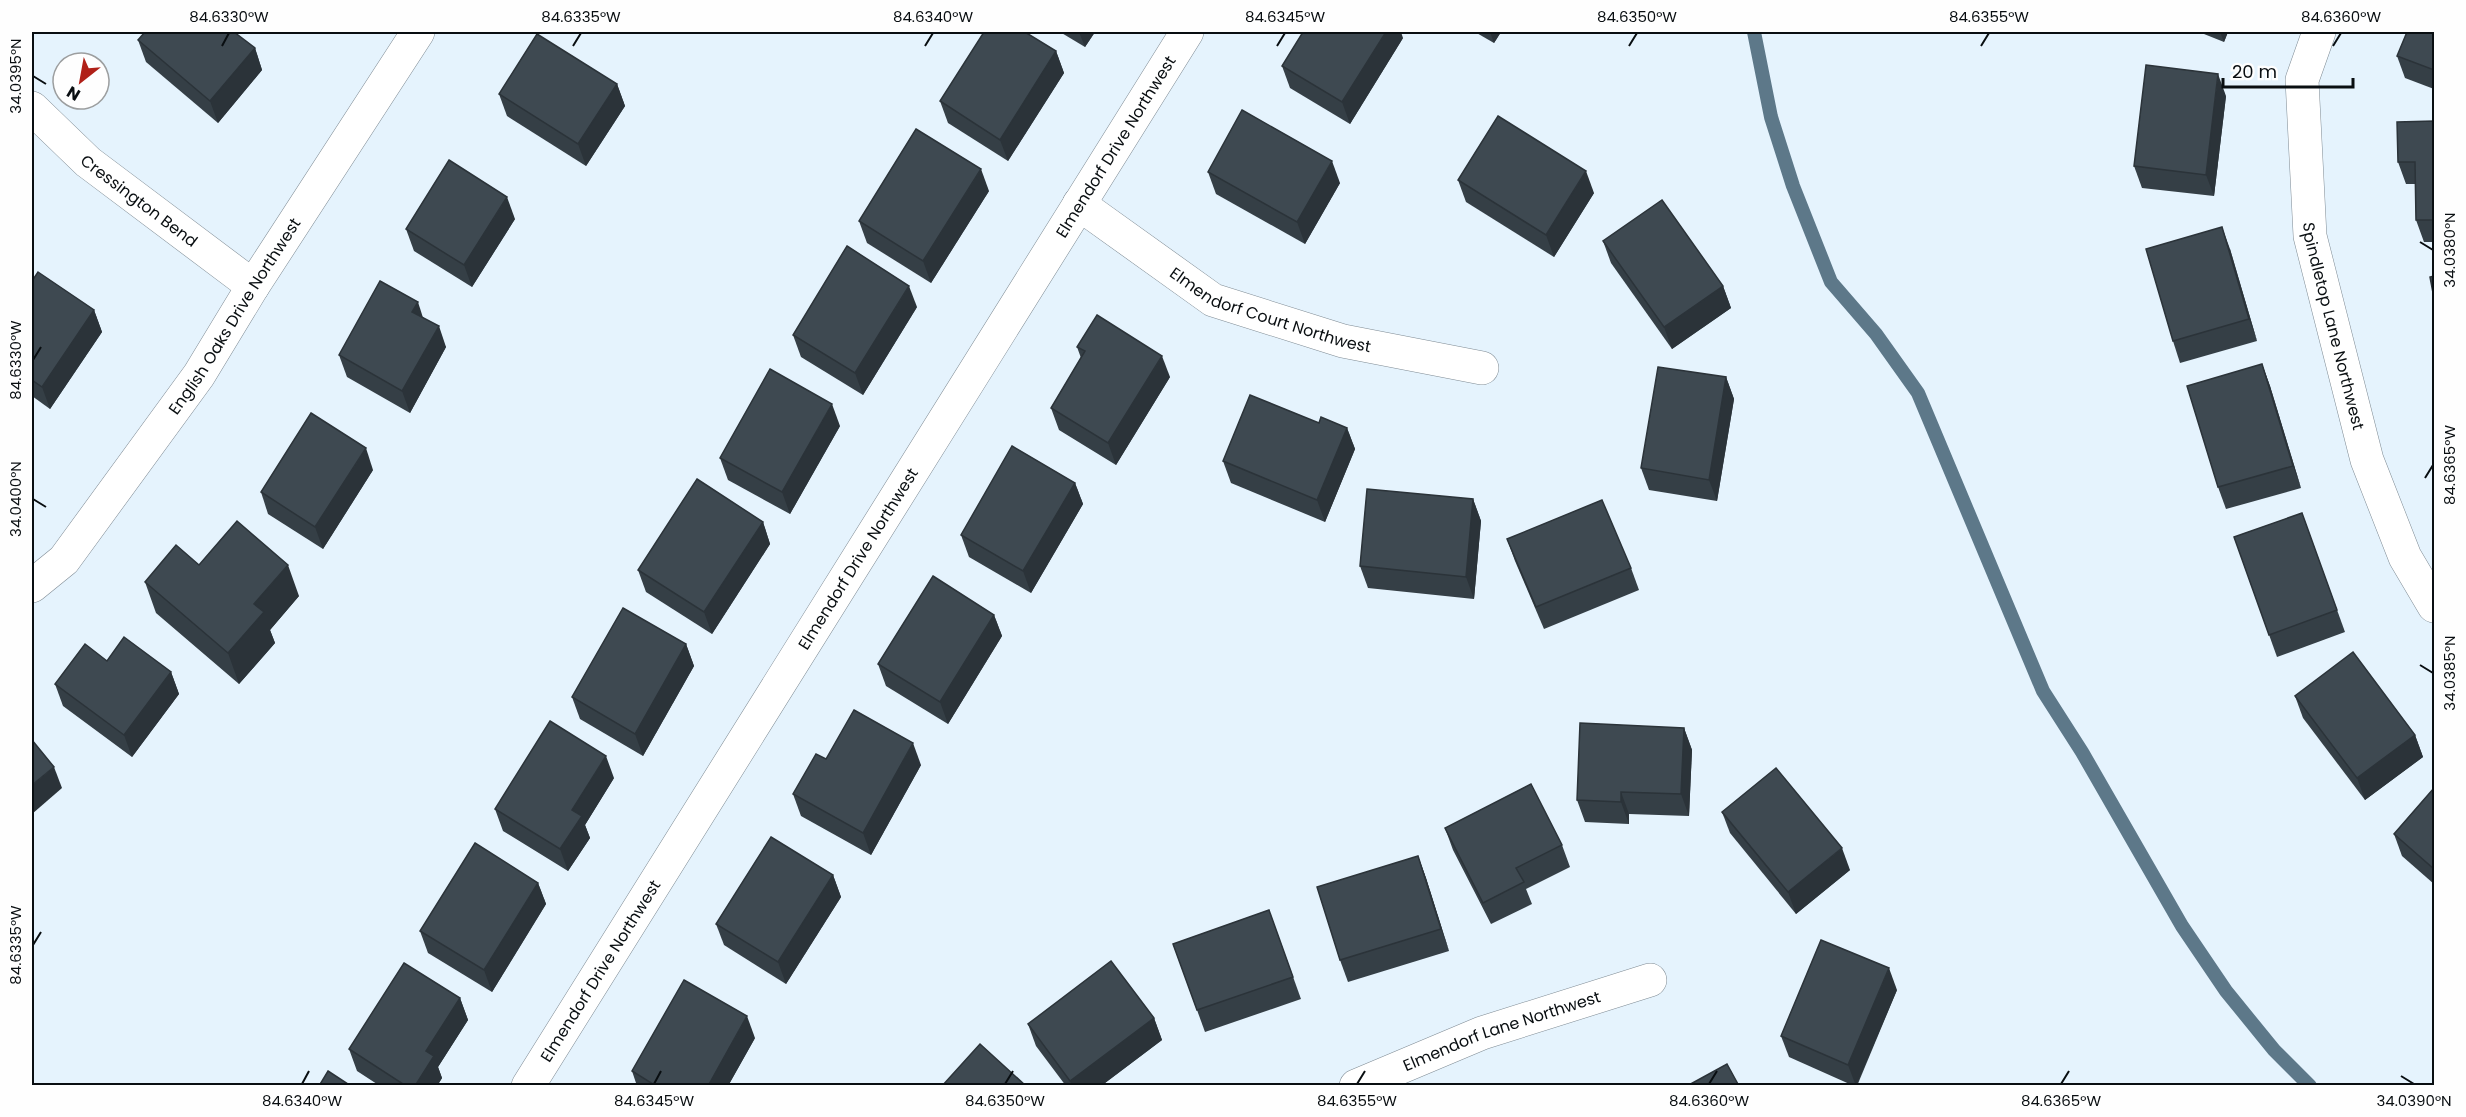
<svg xmlns="http://www.w3.org/2000/svg" width="2466" height="1117" font-family="Poppins,sans-serif">
<style>
.lines{fill:none;stroke-linecap:round;stroke-linejoin:round}
.stream{stroke:#5d7889;stroke-width:14}
.minor-casing{stroke:#7f8b94;stroke-width:34}
.minor{stroke:#fff;stroke-width:33}
.wall{fill:#353f46}
.shaded-wall{fill:#2b3339}
.building{fill:#3e4951;stroke:#2b3339;stroke-width:1.5}
.ticks{fill:none;stroke:#090e11;stroke-width:2}
.labels{text-anchor:middle;stroke-width:6;stroke-linejoin:round;paint-order:stroke}
.street-label{font-size:16px;fill:#090e11;stroke:#fefefe}
.neatline{fill:none;stroke:#090e11;stroke-width:2}
.ticks-label{font-size:15px;text-anchor:middle;fill:#090e11}
</style>
<rect width="100%" height="100%" fill="#e5f3fd"/>
<g class="lines">
<path class="stream" d="M1754 32 1771 117 1793 186 1831 282 1876 334 1918 393 2043 691 2082 752 2182 926 2226 991 2274 1050 2310 1086"/>
<g class="minor-casing">
<g id="minor">
<path id="s1" d="M2319 32 2302 80 2310 236 2367 460 2405 557 2434 606"/>
<path id="s2" d="M32 108 88 162 253 286"/>
<path id="s3" d="M1079 204 1213 300 1343 341 1482 368"/>
<path id="s4" d="M32 586 64 560 199 375 253 286 418 32"/>
<path id="s5" d="M528 1086 1187 32"/>
<path id="s6" d="M1356 1086 1482 1033 1650 980"/>
</g>
</g>
<use href="#minor" class="minor"/>
</g>
<g class="wall">
<path d="M1060 32H1095L1085 47Z"/>
<path d="M1475 32H1501L1494 43Z"/>
<path d="M2199 32H2228L2224 42Z"/>
<path d="M2434 32V89L2405 78 2397 56Z"/>
<path d="M1403 38 1350 124 1290 88 1282 66Z"/>
<path d="M138 40 255 48 262 70 218 123 146 62Z"/>
<path d="M1056 51 1064 73 1008 161 948 123 940 101Z"/>
<path d="M617 84 625 106 586 166 507 116 499 94Z"/>
<path d="M2226 96 2214 196 2142 188 2134 166Z"/>
<path d="M2434 121V242H2424L2416 220 2415 184H2406L2398 162Z"/>
<path d="M1208 172 1340 183 1305 244 1216 194Z"/>
<path d="M1458 180 1594 193 1554 257 1466 202Z"/>
<path d="M989 191 931 283 867 243 859 221Z"/>
<path d="M515 219 472 287 414 251 406 229Z"/>
<path d="M1603 241 1723 286 1731 308 1672 349 1611 263Z"/>
<path d="M2230 249 2257 341 2180 363 2173 341Z"/>
<path d="M32 281 94 310 102 332 50 409 32 396Z"/>
<path d="M917 307 863 395 801 357 793 335Z"/>
<path d="M423 317 446 347 410 413 347 377 339 355Z"/>
<path d="M1077 347 1170 377 1116 465 1059 430 1051 408 1081 358Z"/>
<path d="M2262 364 2270 386 2301 488 2226 509 2218 487Z"/>
<path d="M1726 377 1734 399 1717 501 1649 490 1641 468Z"/>
<path d="M1319 423 1347 428 1355 449 1325 522 1231 483 1223 461Z"/>
<path d="M840 426 790 514 728 480 720 458Z"/>
<path d="M373 470 323 549 268 514 261 492Z"/>
<path d="M1075 483 1083 504 1031 593 969 557 961 535Z"/>
<path d="M1473 499 1481 521 1474 599 1368 588 1360 566Z"/>
<path d="M2302 513 2345 632 2277 657 2234 537Z"/>
<path d="M763 522 770 544 712 634 646 592 638 570Z"/>
<path d="M1507 539 1631 568 1639 590 1544 629 1515 561Z"/>
<path d="M199 565 299 596 270 630 275 643 239 684 156 613 145 582Z"/>
<path d="M994 615 1002 636 948 724 886 686 878 664Z"/>
<path d="M686 644 694 666 643 756 580 719 572 697Z"/>
<path d="M107 661 171 672 179 694 132 757 63 706 55 684Z"/>
<path d="M2295 696 2415 735 2423 757 2365 800 2303 718Z"/>
<path d="M1684 728 1692 750 1689 816 1629 814V824L1585 822 1577 800Z"/>
<path d="M826 759 921 765 871 855 801 816 793 794Z"/>
<path d="M614 778 585 825 590 838 568 871 503 831 495 809Z"/>
<path d="M2434 788V884L2402 856 2394 834Z"/>
<path d="M1722 812 1850 870 1796 914 1730 833Z"/>
<path d="M1445 828 1562 845 1570 867 1526 889 1532 904 1491 924 1453 850Z"/>
<path d="M1418 856 1426 878 1449 951 1348 982 1340 960Z"/>
<path d="M833 875 841 897 786 984 724 945 716 924Z"/>
<path d="M538 883 546 904 492 992 428 953 420 931Z"/>
<path d="M1269 910 1301 999 1205 1032 1173 944Z"/>
<path d="M1897 990 1857 1086H1854L1789 1057 1781 1036Z"/>
<path d="M460 998 468 1020 438 1067 442 1078 437 1086H380L357 1071 349 1049Z"/>
<path d="M1154 1018 1162 1040 1101 1086H1066L1036 1046 1028 1024Z"/>
<path d="M755 1038 728 1086H637L632 1071Z"/>
</g>
<g class="shaded-wall">
<path d="M1079 32H1095L1085 47Z"/>
<path d="M1386 32H1401L1403 38 1350 124 1342 102Z"/>
<path d="M1490 32H1501L1494 43Z"/>
<path d="M2220 32H2228L2224 42Z"/>
<path d="M255 48 262 70 218 123 210 101Z"/>
<path d="M1056 51 1064 73 1008 161 1000 140Z"/>
<path d="M2218 74 2226 96 2214 196 2206 175Z"/>
<path d="M617 84 625 106 586 166 578 144Z"/>
<path d="M1332 161 1340 183 1305 244 1297 222Z"/>
<path d="M981 169 989 191 931 283 923 261Z"/>
<path d="M1586 171 1594 193 1554 257 1546 235Z"/>
<path d="M507 197 515 219 472 287 464 265Z"/>
<path d="M2222 227 2230 249 2257 341 2249 319Z"/>
<path d="M909 286 917 307 863 395 855 373Z"/>
<path d="M1723 286 1731 308 1672 349 1664 327Z"/>
<path d="M418 302 425 324 412 312Z"/>
<path d="M94 310 102 332 50 409 42 387Z"/>
<path d="M439 326 446 347 410 413 402 391Z"/>
<path d="M1162 356 1170 377 1116 465 1108 443Z"/>
<path d="M2262 364 2270 386 2301 488 2293 466Z"/>
<path d="M1726 377 1734 399 1717 501 1709 480Z"/>
<path d="M832 404 840 426 790 514 782 492Z"/>
<path d="M1347 428 1355 449 1325 522 1317 500Z"/>
<path d="M366 448 373 470 323 549 315 527Z"/>
<path d="M1075 483 1083 504 1031 593 1023 571Z"/>
<path d="M1473 499 1481 521 1474 599 1466 577Z"/>
<path d="M763 522 770 544 712 634 704 612Z"/>
<path d="M288 565 299 596 270 630 275 643 239 684 228 653 254 604Z"/>
<path d="M994 615 1002 636 948 724 940 702Z"/>
<path d="M686 644 694 666 643 756 635 734Z"/>
<path d="M171 672 179 694 132 757 124 735Z"/>
<path d="M1684 728 1692 750 1689 816 1681 794Z"/>
<path d="M2415 735 2423 757 2365 800 2357 778Z"/>
<path d="M913 743 921 765 871 855 863 833Z"/>
<path d="M606 756 614 778 585 825 590 838 568 871 560 849 572 810Z"/>
<path d="M54 767 62 788 32 814V785Z"/>
<path d="M1621 792 1629 814V824L1621 802Z"/>
<path d="M1842 848 1850 870 1796 914 1788 892Z"/>
<path d="M1418 856 1426 878 1449 951 1441 929Z"/>
<path d="M833 875 841 897 786 984 778 962Z"/>
<path d="M538 883 546 904 492 992 484 970Z"/>
<path d="M1889 968 1897 990 1856 1086 1848 1065Z"/>
<path d="M460 998 468 1020 438 1067 442 1078 437 1086H415L426 1051Z"/>
<path d="M747 1016 755 1038 728 1086H708Z"/>
<path d="M1154 1018 1162 1040 1101 1086H1072L1070 1081Z"/>
</g>
<g class="building">
<path d="M145 32H234L255 48 210 101 138 40Z"/>
<path d="M984 32H1025L1056 51 1000 140 940 101Z"/>
<path d="M1303 32H1386L1342 102 1282 66Z"/>
<path d="M2407 32H2434V70L2397 56Z"/>
<path d="M537 34 617 84 578 144 499 94Z"/>
<path d="M2146 65 2218 74 2206 175 2134 166Z"/>
<path d="M1242 110 1332 161 1297 222 1208 172Z"/>
<path d="M1498 116 1586 171 1546 235 1458 180Z"/>
<path d="M2434 121V220H2416L2415 162H2398L2397 122Z"/>
<path d="M916 129 981 169 923 261 859 221Z"/>
<path d="M449 160 507 197 464 265 406 229Z"/>
<path d="M1662 200 1723 286 1664 327 1603 241Z"/>
<path d="M2222 227 2249 319 2173 341 2146 249Z"/>
<path d="M847 246 909 286 855 373 793 335Z"/>
<path d="M38 272 94 310 42 387 32 380V281Z"/>
<path d="M2434 276V298L2430 277Z"/>
<path d="M380 281 418 302 412 312 439 326 402 391 339 355Z"/>
<path d="M1097 315 1162 356 1108 443 1051 408 1085 351 1077 347Z"/>
<path d="M2262 364 2293 466 2218 487 2187 386Z"/>
<path d="M1658 367 1726 377 1709 480 1641 468Z"/>
<path d="M770 369 832 404 782 492 720 458Z"/>
<path d="M1250 395 1319 423 1321 417 1347 428 1317 500 1223 461Z"/>
<path d="M311 413 366 448 315 527 261 492Z"/>
<path d="M1012 446 1075 483 1023 571 961 535Z"/>
<path d="M697 479 763 522 704 612 638 570Z"/>
<path d="M1367 489 1473 499 1466 577 1360 566Z"/>
<path d="M1602 500 1631 568 1536 607 1507 539Z"/>
<path d="M2302 513 2337 610 2269 635 2234 537Z"/>
<path d="M237 521 288 565 254 604 264 612 228 653 145 582 176 545 199 565Z"/>
<path d="M933 576 994 615 940 702 878 664Z"/>
<path d="M623 608 686 644 635 734 572 697Z"/>
<path d="M124 637 171 672 124 735 55 684 85 644 107 661Z"/>
<path d="M2353 652 2415 735 2357 778 2295 696Z"/>
<path d="M854 710 913 743 863 833 793 794 816 754 826 759Z"/>
<path d="M550 721 606 756 572 810 582 816 560 849 495 809Z"/>
<path d="M1580 723 1684 728 1681 794 1621 792V802L1577 800Z"/>
<path d="M32 740 54 767 32 785Z"/>
<path d="M1776 768 1842 848 1788 892 1722 812Z"/>
<path d="M1531 784 1562 845 1516 868 1524 882 1483 903 1445 828Z"/>
<path d="M2434 788V869L2394 834Z"/>
<path d="M771 837 833 875 778 962 716 924Z"/>
<path d="M475 843 538 883 484 970 420 931Z"/>
<path d="M1418 856 1441 929 1340 960 1317 887Z"/>
<path d="M1269 910 1293 977 1197 1010 1173 944Z"/>
<path d="M1821 940 1889 968 1848 1065 1781 1036Z"/>
<path d="M1111 961 1154 1018 1070 1081 1028 1024Z"/>
<path d="M404 963 460 998 426 1051 434 1056 415 1086H406L349 1049Z"/>
<path d="M684 980 747 1016 708 1086H656L632 1071Z"/>
<path d="M980 1044 1026 1086H942Z"/>
<path d="M1727 1064 1739 1086H1687Z"/>
<path d="M328 1071 351 1086H319Z"/>
</g>
<path class="ticks" d="M222 46 229 33M573 46 581 33M925 46 933 33M1277 46 1285 33M1629 46 1637 33M1981 46 1989 33M2333 46 2341 33M33 76 46 84M2420 242 2433 250M33 360 41 347M2425 478 2433 465M33 499 46 507M2420 665 2433 673M33 945 41 932M2401 1076 2414 1084M302 1084 309 1071M654 1084 661 1071M1005 1084 1013 1071M1357 1084 1365 1071M1709 1084 1717 1071M2061 1084 2069 1071"/>
<g class="labels">
<g class="street-label">
<text dy="6" stroke="none"><textPath href="#s5" startOffset="1108">Elmendorf Drive Northwest</textPath></text>
<text dy="6" stroke="none"><textPath href="#s2" startOffset="142">Cressington Bend</textPath></text>
<text dy="6" stroke="none"><textPath href="#s3" startOffset="222">Elmendorf Court Northwest</textPath></text>
<text dy="6" stroke="none"><textPath href="#s4" startOffset="339">English Oaks Drive Northwest</textPath></text>
<text dy="6" stroke="none"><textPath href="#s1" startOffset="300">Spindletop Lane Northwest</textPath></text>
<text dy="6" stroke="none"><textPath href="#s5" startOffset="622">Elmendorf Drive Northwest</textPath></text>
<text dy="6" stroke="none"><textPath href="#s5" startOffset="136">Elmendorf Drive Northwest</textPath></text>
<text dy="6" stroke="none"><textPath href="#s6" startOffset="156">Elmendorf Lane Northwest</textPath></text>
</g>
</g>
<rect width="2466" height="1117" fill="none" stroke="#fefefe" stroke-width="66"/>
<g transform="translate(81 81) rotate(211)"><circle r="28" fill="#fefefe" stroke="#9c9e9f" stroke-width="1.5"/>
<path d="M0-4.5L10 22L0 15L-10 22Z" fill="#b02018"/>
<text y="-9" font-size="16" font-weight="bold" text-anchor="middle" fill="#090e11">N</text>
</g>
<path d="M2223 78v9h130v-9" fill="none" stroke="#090e11" stroke-width="3"/>
<text x="2232" y="78" font-size="18" fill="#090e11" stroke="#fefefe" stroke-width="4.5" paint-order="stroke">20 m</text>
<rect x="33" y="33" width="2400" height="1051" class="neatline"/>
<g class="ticks-label">
<text x="229" y="22">84.6330°W</text>
<text x="581" y="22">84.6335°W</text>
<text x="933" y="22">84.6340°W</text>
<text x="1285" y="22">84.6345°W</text>
<text x="1637" y="22">84.6350°W</text>
<text x="1989" y="22">84.6355°W</text>
<text x="2341" y="22">84.6360°W</text>
<text transform="translate(16 76) rotate(-90)" y="5">34.0395°N</text>
<text transform="translate(2450 250) rotate(-90)" y="5">34.0380°N</text>
<text transform="translate(16 360) rotate(-90)" y="5">84.6330°W</text>
<text transform="translate(2450 465) rotate(-90)" y="5">84.6365°W</text>
<text transform="translate(16 499) rotate(-90)" y="5">34.0400°N</text>
<text transform="translate(2450 673) rotate(-90)" y="5">34.0385°N</text>
<text transform="translate(16 945) rotate(-90)" y="5">84.6335°W</text>
<text x="302" y="1106">84.6340°W</text>
<text x="654" y="1106">84.6345°W</text>
<text x="1005" y="1106">84.6350°W</text>
<text x="1357" y="1106">84.6355°W</text>
<text x="1709" y="1106">84.6360°W</text>
<text x="2061" y="1106">84.6365°W</text>
<text x="2414" y="1106">34.0390°N</text>
</g>
</svg>
